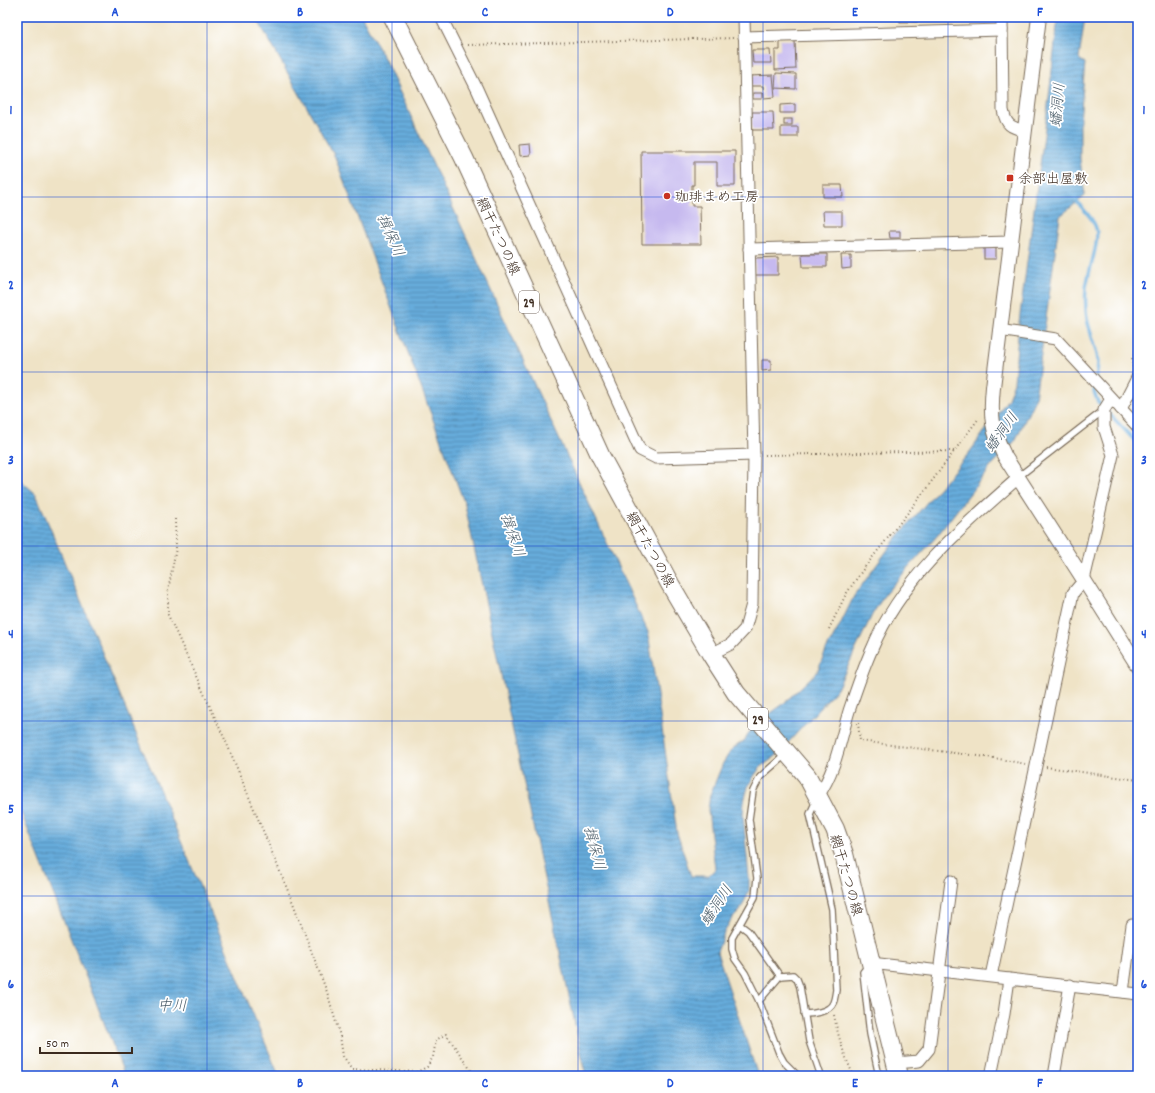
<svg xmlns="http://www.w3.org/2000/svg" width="1155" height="1093" font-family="Dekko,'Klee One',sans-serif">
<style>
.water{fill:url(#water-rules);stroke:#506b7d}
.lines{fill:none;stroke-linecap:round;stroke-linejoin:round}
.stream{stroke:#66acdc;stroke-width:3.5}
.building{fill:#c6b9ef}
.service-casing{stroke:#7a6b59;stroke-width:8}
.minor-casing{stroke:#7a6b59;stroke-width:13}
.tertiary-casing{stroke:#7a6b59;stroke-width:16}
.primary-casing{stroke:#7a6b59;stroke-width:20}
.path{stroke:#7a6b59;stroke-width:2;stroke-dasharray:1 3;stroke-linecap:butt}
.service{stroke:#fff;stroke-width:5.5}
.minor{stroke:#fff;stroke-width:11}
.tertiary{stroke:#fff;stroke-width:14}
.primary{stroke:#fff;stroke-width:18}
.grid{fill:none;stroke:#1d4ed8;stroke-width:1;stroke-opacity:0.55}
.poi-dot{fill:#c8321e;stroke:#fff;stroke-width:1.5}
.labels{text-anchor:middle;stroke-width:3.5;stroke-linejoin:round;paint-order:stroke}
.shield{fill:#fff;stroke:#766a62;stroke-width:1}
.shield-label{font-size:13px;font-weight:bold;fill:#3b2a1e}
.poi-label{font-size:14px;fill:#3b2a1e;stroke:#fff;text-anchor:start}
.street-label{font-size:14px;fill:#3b2a1e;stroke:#fff}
.water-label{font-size:15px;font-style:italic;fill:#4c5e6a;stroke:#fff}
.neatline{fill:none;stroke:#1d4ed8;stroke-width:1.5}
.grid-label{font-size:13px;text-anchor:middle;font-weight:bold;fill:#1d4ed8}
</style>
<defs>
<pattern id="water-rules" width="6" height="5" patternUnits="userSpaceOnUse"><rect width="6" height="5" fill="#66acdc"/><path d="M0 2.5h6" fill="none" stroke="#558cb2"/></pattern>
</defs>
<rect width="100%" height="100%" fill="#fff"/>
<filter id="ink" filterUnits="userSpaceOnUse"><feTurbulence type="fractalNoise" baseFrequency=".025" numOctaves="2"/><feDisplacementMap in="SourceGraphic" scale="8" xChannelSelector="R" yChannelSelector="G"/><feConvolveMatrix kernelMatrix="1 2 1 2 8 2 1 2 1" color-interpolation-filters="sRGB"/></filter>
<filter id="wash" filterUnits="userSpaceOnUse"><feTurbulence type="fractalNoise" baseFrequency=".012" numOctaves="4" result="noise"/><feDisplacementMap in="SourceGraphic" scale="16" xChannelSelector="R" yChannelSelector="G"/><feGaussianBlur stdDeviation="0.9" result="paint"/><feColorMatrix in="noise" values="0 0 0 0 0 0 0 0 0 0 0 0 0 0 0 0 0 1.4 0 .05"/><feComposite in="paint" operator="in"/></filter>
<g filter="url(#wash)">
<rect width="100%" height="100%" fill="#efe3c6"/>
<g class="water">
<path d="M256 17H362L385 60 648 632 677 833 691 876H708L715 869 708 810 710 795 723 763 732 749 745 740 753 726 782 705 817 672 826 650 839 627 854 596 894 541 969 453 1008 399 1014 382 1019 322 1048 105 1058 17H1085L1079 59 1085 63 1080 121V159L1085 196 1060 216 1035 399 1015 441 992 465 937 536 885 594 872 615 837 689 776 756 761 767 754 776 748 787 744 801 743 815 749 878V891L740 911 731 920 724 933 717 952 758 1076H586L465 505 335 157Z"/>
<path d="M17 477 36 494 279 1076H125L17 802Z"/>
</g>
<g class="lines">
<g class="stream">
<path d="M1074 199C1081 207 1093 217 1096 228 1100 243 1088 271 1086 288 1085 301 1086 318 1090 330 1095 350 1101 356 1096 378"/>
<path d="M1095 384 1094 392 1098 402 1138 444"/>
</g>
</g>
<g id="blocks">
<g class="building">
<rect x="900" y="17" width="17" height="5"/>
<path d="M780 40H795L796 69 775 70V50H780Z"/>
<path d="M752 50H770L771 63H753Z"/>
<path d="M776 73 796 74V89L775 88Z"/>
<path d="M773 75 775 97 764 98 763 86H751L750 76Z"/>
<rect x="753" y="93" width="9" height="6"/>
<path d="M795 104V113H780V105Z"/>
<path d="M752 112H773L774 130H752Z"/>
<rect x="784" y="119" width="8" height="6"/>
<rect x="781" y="127" width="17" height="10"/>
<path d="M530 144 531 155 520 156 519 145Z"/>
<path d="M641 151H735V186H717V162H694V185H692V206H700L701 244H642Z"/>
<path d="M823 185H842L843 197H823Z"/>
<path d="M823 211H842V225H824Z"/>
<path d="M889 231H900V238H890Z"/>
<rect x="984" y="248" width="12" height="11"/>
<path d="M802 254H827V267H803Z"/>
<path d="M841 255H851V268L842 269Z"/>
<path d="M778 257V275H755V258Z"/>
<path d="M762 360H771V370L762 371Z"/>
</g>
</g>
</g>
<g filter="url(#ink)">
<use href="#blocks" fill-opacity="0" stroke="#7a6b59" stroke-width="1"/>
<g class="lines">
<g class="service-casing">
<g id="service">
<path d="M1018 477 1104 410"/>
<path d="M785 755 760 777 753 791 749 819 757 878 755 897 732 938V949L735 959 745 973 759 1001 779 1053 784 1062 798 1076"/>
<path d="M740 925 748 931 780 976 793 975 797 979 800 987 809 1041 821 1076"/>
<path d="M868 966 863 972 870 1034 879 1076"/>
<path d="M759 1001 780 976"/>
<path d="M804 1014C813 1014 829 1012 833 1003 835 999 835 995 836 990L832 909 810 814 816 801"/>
</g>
</g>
<g class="minor-casing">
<g id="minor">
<path d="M441 17 477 89 640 450 656 458 754 455"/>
<path d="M1002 17 1003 110C1006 125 1010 127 1025 131"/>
<path d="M744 37 1002 30"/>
<path d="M749 249 1010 242"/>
<path d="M999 330 1056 339 1138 427"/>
<path d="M1121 409 1138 376"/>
<path d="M711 654 731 644 745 629 752 604 754 455 744 17"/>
<path d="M818 796C836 770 840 741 849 711 856 690 863 669 872 649 901 579 962 527 1018 478"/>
<path d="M871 963 1138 994"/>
<path d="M991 976 1073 593 1084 580 1113 455 1104 427V410L1111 399"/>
<path d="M1123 992 1132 925"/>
<path d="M896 1063 919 1061 929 1049 951 881"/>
<path d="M991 1076 1004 1014 1009 979"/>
<path d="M1054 1076 1070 985"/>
</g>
</g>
<g class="tertiary-casing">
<path id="tertiary" d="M1039 17 993 387C990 416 992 431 1005 457L1084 580 1138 666"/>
</g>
<g class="primary-casing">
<path id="primary" d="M393 17 464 158 601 457 670 584 711 654 736 693 807 776 835 829 844 854 899 1076"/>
</g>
<g class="path">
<path d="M468 45 734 38"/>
<path d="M1133 367 1132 358 1138 346"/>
<path d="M765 455 954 451"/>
<path d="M175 519 176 548 168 591V615L227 744 293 903 327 992 340 1036 343 1056 352 1069 417 1072 427 1067 433 1057 436 1040 446 1034 475 1076"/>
<path d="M829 629 846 594 864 568 914 505 979 418"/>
<path d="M858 723 860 741 994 758 1026 764"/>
<path d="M1046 767 1138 780"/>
<path d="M834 1015C838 1036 844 1056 854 1076"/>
</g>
<use href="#service" class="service"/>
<use href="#minor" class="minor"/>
<use href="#tertiary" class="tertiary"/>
<use href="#primary" class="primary"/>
</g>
</g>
<path class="grid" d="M207 17V1076M392 17V1076M578 17V1076M763 17V1076M948 17V1076M17 197H1138M17 372H1138M17 546H1138M17 721H1138M17 896H1138"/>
<g class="poi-dot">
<rect x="1006" y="174" width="8" height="8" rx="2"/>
<circle cx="667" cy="196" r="4"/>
</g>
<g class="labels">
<g class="shield">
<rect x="519" y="291" width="20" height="22" rx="3"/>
<rect x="748" y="708" width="20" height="22" rx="3"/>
</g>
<g class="shield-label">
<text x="529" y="307">29</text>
<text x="758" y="724">29</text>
</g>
<g class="poi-label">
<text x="1018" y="183">余部出屋敷</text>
<text x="675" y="201">珈琲まめ工房</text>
</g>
<g class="street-label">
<text transform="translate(499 236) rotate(65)" y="5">網干たつの線</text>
<text transform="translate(651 549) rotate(61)" y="5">網干たつの線</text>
<text transform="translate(847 875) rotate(74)" y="5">網干たつの線</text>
</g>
<g class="water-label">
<text transform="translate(1057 105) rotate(-85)" y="5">蟠洞川</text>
<text transform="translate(391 235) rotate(66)" y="5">揖保川</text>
<text transform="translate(1001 432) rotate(-54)" y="5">蟠洞川</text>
<text transform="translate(513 535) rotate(71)" y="5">揖保川</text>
<text transform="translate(595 848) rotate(75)" y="5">揖保川</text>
<text transform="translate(716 905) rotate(-56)" y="5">蟠洞川</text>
<text x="172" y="1010">中川</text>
</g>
</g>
<rect width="1155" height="1093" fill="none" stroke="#fff" stroke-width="44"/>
<path d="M40 1047v6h92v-6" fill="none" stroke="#3b2a1e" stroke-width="2"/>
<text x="46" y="1047" font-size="12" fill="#3b2a1e" stroke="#ffffff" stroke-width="3" paint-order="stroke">50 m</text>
<rect x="22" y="22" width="1111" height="1049" class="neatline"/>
<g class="grid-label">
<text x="115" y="16">A</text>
<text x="300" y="16">B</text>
<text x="485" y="16">C</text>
<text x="670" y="16">D</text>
<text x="855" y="16">E</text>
<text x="1040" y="16">F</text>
<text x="11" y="114">1</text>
<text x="1144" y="114">1</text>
<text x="11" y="289">2</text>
<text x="1144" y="289">2</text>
<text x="11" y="464">3</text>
<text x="1144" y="464">3</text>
<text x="11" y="638">4</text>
<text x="1144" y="638">4</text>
<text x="11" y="813">5</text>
<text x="1144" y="813">5</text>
<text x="11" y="988">6</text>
<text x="1144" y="988">6</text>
<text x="115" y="1087">A</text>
<text x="300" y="1087">B</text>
<text x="485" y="1087">C</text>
<text x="670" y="1087">D</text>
<text x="855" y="1087">E</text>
<text x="1040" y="1087">F</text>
</g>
</svg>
